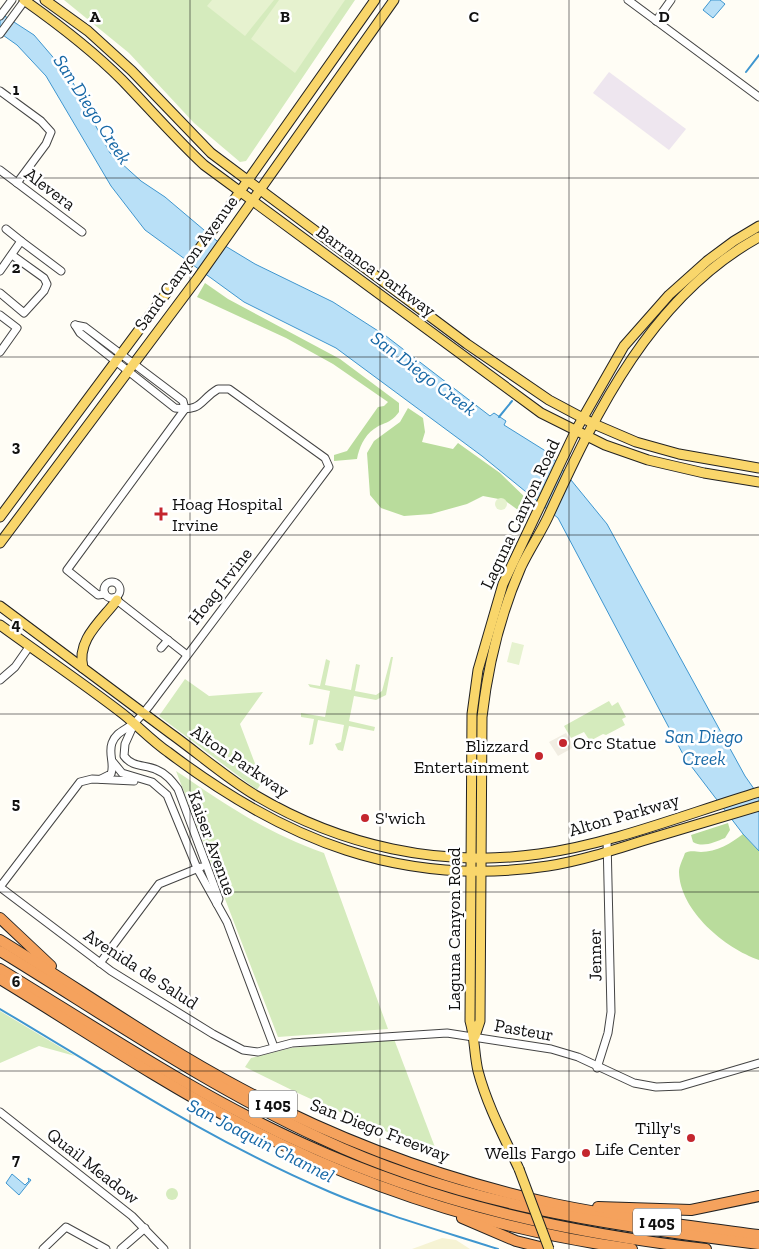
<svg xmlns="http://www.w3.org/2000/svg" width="759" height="1249" font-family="'Zilla Slab',serif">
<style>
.industrial{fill:#eee6ef}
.farmland{fill:#f6f3d4}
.green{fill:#d5ebbd}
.forest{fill:#b9dc9c}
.pitch{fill:#e6f2cf}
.plaza{fill:#f1ede2}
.water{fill:#b9e0f7;stroke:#3f96cf}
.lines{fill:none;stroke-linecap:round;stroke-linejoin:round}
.stream{stroke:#3f96cf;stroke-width:2}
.minor-casing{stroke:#444;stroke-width:9}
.major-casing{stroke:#222;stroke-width:11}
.highway-casing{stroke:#222;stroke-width:12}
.minor{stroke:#fff;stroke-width:7}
.major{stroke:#f9d66b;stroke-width:9}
.highway{stroke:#f5a25d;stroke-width:10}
.major-bridge-casing{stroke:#222;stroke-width:11;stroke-linecap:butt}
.major-bridge{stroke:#f9d66b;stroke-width:9}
.grid{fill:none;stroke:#111;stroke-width:1;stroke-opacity:0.55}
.poi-dot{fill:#c4262e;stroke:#fff;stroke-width:2}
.labels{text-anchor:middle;stroke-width:5;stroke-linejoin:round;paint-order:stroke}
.shield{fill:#fff;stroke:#585858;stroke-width:1}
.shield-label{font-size:16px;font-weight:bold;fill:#111}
.street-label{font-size:18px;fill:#111;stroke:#fff}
.poi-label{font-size:18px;fill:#111;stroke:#fff;text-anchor:start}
.water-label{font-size:19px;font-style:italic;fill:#1768a6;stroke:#fff}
.grid-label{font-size:16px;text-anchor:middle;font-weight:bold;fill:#111;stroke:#fff;stroke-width:5;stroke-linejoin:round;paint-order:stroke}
</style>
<rect width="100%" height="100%" fill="#fffdf5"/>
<path class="industrial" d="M609 72 686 129 669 150 593 93Z"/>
<path class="farmland" d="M442 1238 456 1240 470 1249H412Z"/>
<g class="green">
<path d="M64 0H355L246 161 240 162 194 123 129 53Z"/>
<path d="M391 657H393L386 695 376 700 354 696 349 721 375 727 374 731 349 726 343 751 338 750 335 744 341 742 344 725 318 720 313 744 309 745 314 719 301 717V713L325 717 330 691 310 687 308 684 320 686 326 659 330 661 325 685 351 690 356 664 360 665 355 691 376 695 382 691Z"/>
<path d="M185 679 209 696 263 692 240 724 262 782 257 790 159 716Z"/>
<path d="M609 701 612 706 618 702 626 717 622 719 625 725 606 735 603 734 590 741 584 732 571 738 564 726Z"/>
<path d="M176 771C227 805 266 833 324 853L388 1029 278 1037Z"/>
<path d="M0 1011 75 1056 39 1046 0 1063Z"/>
<path d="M394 1039 436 1150C370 1127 308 1099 245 1067L251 1058 291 1048Z"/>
<circle cx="172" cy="1194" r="6"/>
</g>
<g class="forest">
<path d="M205 283 228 299 340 359 399 403V412C389 425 385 421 374 429 364 436 359 448 357 459L334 461V455L347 451 378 407 384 406 388 402 333 364 286 338 197 297Z"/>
<path d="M408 408 423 418 425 432 422 442 453 449 458 443 500 473 531 503 525 515 504 500 483 496 467 504 431 514 404 516 381 508 370 495 367 453 374 441 400 422Z"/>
<path d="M728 823 730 830 725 838C715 842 703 848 693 842L691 835Z"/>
<path d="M743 834 759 851V960C725 948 680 911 679 872 679 866 683 859 685 853 692 850 695 852 701 852 716 852 732 843 743 834Z"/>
</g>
<g class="pitch">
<path d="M212 0H274L245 36 207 6Z"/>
<path d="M279 0H345L295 73 251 39Z"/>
<circle cx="501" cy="504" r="6"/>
<path d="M512 642 524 645 519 665 507 662Z"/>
</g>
<path class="plaza" d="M566 733 574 747 558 756 549 742Z"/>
<g class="water">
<path d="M711 0H720L725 4 713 18 703 10Z"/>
<path d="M0 13 34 35 70 77 110 153 141 181 165 197 217 241 255 264 333 302 386 336 490 416 494 413 506 421 504 425 544 450 553 458 607 524 745 776 759 796V851L743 834 685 758 558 518 482 456 336 348 244 302 145 230 111 186 46 76 17 45 0 33Z"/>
<path d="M12 1174 25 1185 29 1181 28 1178 31 1180 19 1195 6 1183Z"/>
</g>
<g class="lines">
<g class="stream">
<path d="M746 72 759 55"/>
<path d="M499 417 512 401"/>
<path d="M0 1009C108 1073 214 1143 330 1192 384 1215 442 1231 498 1249"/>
</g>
<g class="minor-casing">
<g id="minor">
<path d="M628 0 759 97"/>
<path d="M0 16 12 0"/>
<path d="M656 21 671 0"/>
<path d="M0 34 25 0"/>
<path d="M0 91 41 121 51 132 46 144 17 183"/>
<path d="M0 170 82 232"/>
<path d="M6 229 21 241"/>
<path d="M0 271 21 241 61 271"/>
<path d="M0 293 24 313 44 291 47 284 44 278 12 255"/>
<path d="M0 315 17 328 0 352"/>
<path d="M75 325 80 333 175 408C203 412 199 400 218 389H229L325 458 329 467 150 705C145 711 140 718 134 723 126 730 116 732 112 743 108 754 115 764 111 774L101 779"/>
<path d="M75 325 85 327 183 401 185 409"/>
<circle cx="112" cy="590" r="8"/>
<path d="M105 594 98 595 67 570 185 409"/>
<path d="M114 598 187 655"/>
<path d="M161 648 168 640"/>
<path d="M0 680 15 667 29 647"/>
<path d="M134 724 125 744 124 756C133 768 145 764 157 770 167 774 172 781 178 789L219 899 217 904"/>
<path d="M113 762 122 773 152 782 167 795 197 868 227 922 274 1047"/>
<path d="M0 887 111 971 213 1034 243 1050 258 1052 292 1043 447 1033 551 1049 578 1057 634 1083 656 1087 681 1086 759 1063"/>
<path d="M0 887 80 782 92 779 134 781"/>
<path d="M100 963 159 884 201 867"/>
<path d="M597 1068 608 1033 611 1012 607 839"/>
<path d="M0 1112 132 1216 164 1249"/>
<path d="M43 1249 66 1227 106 1249"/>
<path d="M121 1249 145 1228"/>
</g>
</g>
<g class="major-casing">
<g id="major">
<path d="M24 0C58 24 92 50 122 80 149 108 175 138 204 165L541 413 605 445 648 460 704 473 759 482"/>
<path d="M45 0 88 31 132 71 211 153 467 344 549 400 594 424 636 442 679 454 759 468"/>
<path d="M0 517 205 241 375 0"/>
<path d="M0 543 197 279 394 0"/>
<path d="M0 606C57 648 113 691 170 733 198 753 225 777 255 795 341 846 440 868 539 854 612 844 689 813 759 792"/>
<path d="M0 625C41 655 83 683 123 714 138 726 152 741 168 752 284 840 401 888 548 866 580 861 611 851 642 841 681 829 720 818 759 806"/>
<path d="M83 668C76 640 101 621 117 600"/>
<path d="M475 1036 480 1021 482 717C488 665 500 615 521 567 529 550 540 534 548 517 597 410 652 296 759 237"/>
<path d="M519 1169C504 1137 487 1105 478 1071 474 1054 475 1038 470 1021L472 714 478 670 503 584 576 430 624 346 669 295 707 261 734 241 759 226"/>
</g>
</g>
<g class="highway-casing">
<g id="highway">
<path d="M0 918 51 966"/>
<path d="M0 940C80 989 157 1044 240 1088 339 1141 445 1180 554 1204 622 1218 690 1226 759 1235"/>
<path d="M0 951C106 1016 209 1087 322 1139 459 1204 610 1226 759 1244"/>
<path d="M0 969C100 1030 198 1096 304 1144 436 1204 564 1232 706 1249"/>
<path d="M0 979C79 1027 156 1079 237 1122 360 1187 495 1230 632 1249"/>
<path d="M598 1207 691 1210 759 1196"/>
<path d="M462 1218 516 1241 548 1249"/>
</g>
</g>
<use href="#minor" class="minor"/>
<use href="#major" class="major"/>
<use href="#highway" class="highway"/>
<g class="major-bridge-casing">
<path id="major-bridge" d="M519 1169 549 1249"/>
</g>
<use href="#major-bridge" class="major-bridge"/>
</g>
<path class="grid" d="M190 0V1249M380 0V1249M569 0V1249M0 178H759M0 357H759M0 535H759M0 714H759M0 892H759M0 1071H759"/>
<g class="poi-dot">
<path d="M158.5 506.5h5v5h5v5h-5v5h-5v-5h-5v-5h5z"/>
<circle cx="563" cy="743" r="5"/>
<circle cx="539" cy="756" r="5"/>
<circle cx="365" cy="818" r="5"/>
<circle cx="691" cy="1138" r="5"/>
<circle cx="586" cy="1153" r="5"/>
</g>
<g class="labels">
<g class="shield">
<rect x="249" y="1090.5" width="48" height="27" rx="4"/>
<rect x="633" y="1208.5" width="48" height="27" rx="4"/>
</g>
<g class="shield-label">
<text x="273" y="1110">I 405</text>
<text x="657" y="1228">I 405</text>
</g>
<g class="street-label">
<text transform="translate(50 189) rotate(37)" y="6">Alevera</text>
<text transform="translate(186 263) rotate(-54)" y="6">Sand Canyon Avenue</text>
<text transform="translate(376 271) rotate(36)" y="6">Barranca Parkway</text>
<text transform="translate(520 514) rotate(-65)" y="6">Laguna Canyon Road</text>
<text transform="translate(220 586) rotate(-52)" y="6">Hoag Irvine</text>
<text transform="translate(240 761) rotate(34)" y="6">Alton Parkway</text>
<text transform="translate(624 815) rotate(-16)" y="6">Alton Parkway</text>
<text transform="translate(212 843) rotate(70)" y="6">Kaiser Avenue</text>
<text transform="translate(454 929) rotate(-90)" y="6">Laguna Canyon Road</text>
<text transform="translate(595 955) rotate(-91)" y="6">Jenner</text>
<text transform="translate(141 969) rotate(33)" y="6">Avenida de Salud</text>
<text transform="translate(524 1030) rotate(10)" y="6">Pasteur</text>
<text transform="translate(380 1130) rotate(21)" y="6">San Diego Freeway</text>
<text transform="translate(93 1166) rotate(38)" y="6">Quail Meadow</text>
</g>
<g class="poi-label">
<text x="172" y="510">Hoag Hospital<tspan x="172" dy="21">Irvine</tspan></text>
<text x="573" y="749">Orc Statue</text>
<text x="529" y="752" text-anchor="end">Blizzard<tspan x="529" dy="21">Entertainment</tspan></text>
<text x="375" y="824">S'wich</text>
<text x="681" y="1134" text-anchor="end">Tilly's<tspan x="681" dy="21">Life Center</tspan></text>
<text x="576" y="1159" text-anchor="end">Wells Fargo</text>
</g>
<g class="water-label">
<text transform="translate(93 109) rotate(57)" y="7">San Diego Creek</text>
<text transform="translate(424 373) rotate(37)" y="7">San Diego Creek</text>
<text x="704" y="743">San Diego<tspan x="704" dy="22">Creek</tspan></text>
<text transform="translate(261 1140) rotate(27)" y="7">San Joaquin Channel</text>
</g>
</g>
<g class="grid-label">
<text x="95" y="22">A</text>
<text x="285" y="22">B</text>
<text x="474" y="22">C</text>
<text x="664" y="22">D</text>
<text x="16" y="95">1</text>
<text x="16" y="273">2</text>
<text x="16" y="452">3</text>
<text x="16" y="630">4</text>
<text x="16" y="809">5</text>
<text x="16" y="987">6</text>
<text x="16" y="1165">7</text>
</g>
</svg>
